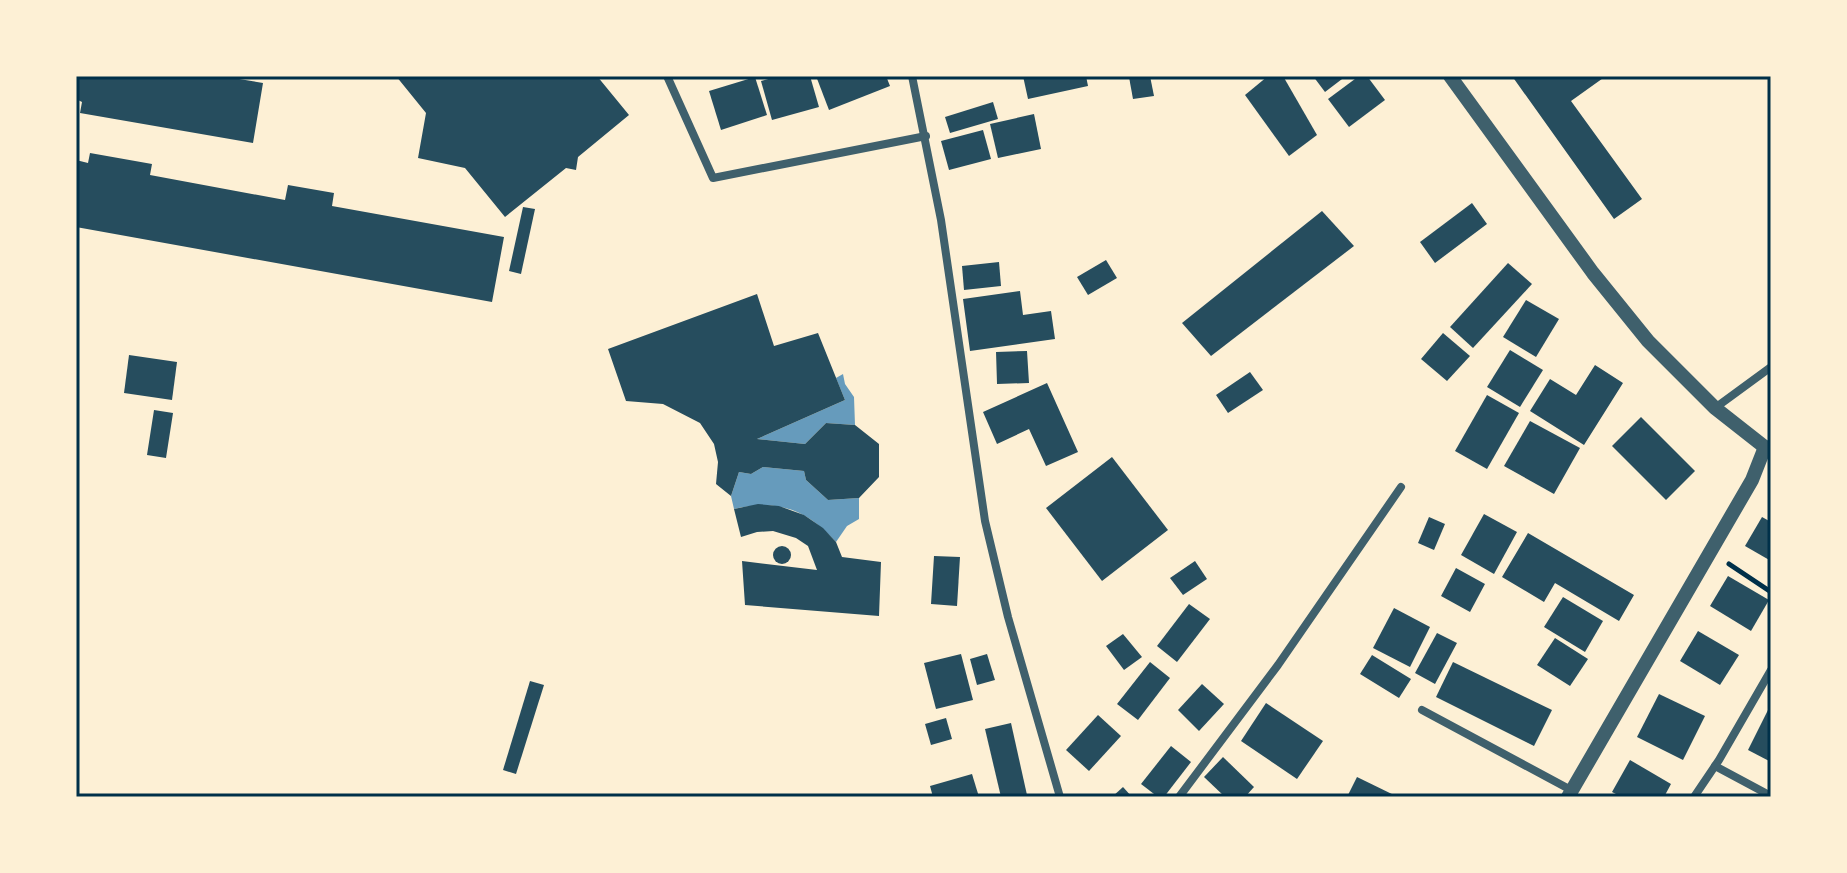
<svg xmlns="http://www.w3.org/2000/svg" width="1847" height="873" font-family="Helvetica,sans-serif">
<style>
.water{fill:#669bbc}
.building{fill:#264d5e}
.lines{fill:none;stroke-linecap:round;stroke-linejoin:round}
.path{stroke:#003049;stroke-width:5}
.minor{stroke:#3f606c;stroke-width:8}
.tertiary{stroke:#3f606c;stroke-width:14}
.neatline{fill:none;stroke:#003049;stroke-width:3}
</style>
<rect width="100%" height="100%" fill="#fdf0d5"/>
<g class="water">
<path d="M843 374 845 384 854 397 855 425 826 423 805 444 757 439 845 400 836 378Z"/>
<path d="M763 467 804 471 806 480 828 500 859 498V519L847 526 836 542C806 509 778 499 734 509L731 496 739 472 751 474Z"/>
</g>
<g class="building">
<path d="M76 76H221L263 83 253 143 80 113 82 102 76 99Z"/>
<path d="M396 76H597L629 115 578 157 576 170 566 168 505 217 465 168 418 158 426 113Z"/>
<path d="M779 76H810L819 107 772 120 761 81Z"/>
<path d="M816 76H886L890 86 829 110Z"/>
<path d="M1023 76H1086L1088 86 1028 99Z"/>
<path d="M1133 76H1150L1154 96 1133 99 1129 77Z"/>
<path d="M1268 76H1283L1317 135 1289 156 1245 95Z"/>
<path d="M1313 76H1346L1325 92Z"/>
<path d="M1359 76H1367L1385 100 1349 127 1328 99Z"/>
<path d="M1512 76H1606L1571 101 1642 199 1614 219Z"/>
<path d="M755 77 767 115 721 130 709 91Z"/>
<path d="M993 102 998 119 950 133 945 117Z"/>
<path d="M1034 114 1041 149 998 158 990 124Z"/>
<path d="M983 130 991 159 949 170 941 141Z"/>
<path d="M90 153 152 164 150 175 285 200 288 185 334 193 332 206 504 237 492 302 76 227V160L88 163Z"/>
<path d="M1472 203 1487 224 1435 263 1420 242Z"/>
<path d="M523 207 535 209 521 274 509 271Z"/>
<path d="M1322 211 1354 246 1211 356 1182 323Z"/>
<path d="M1106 260 1117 278 1088 295 1077 277Z"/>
<path d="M999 262 1001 286 964 290 962 266Z"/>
<path d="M1508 263 1532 284 1473 348 1450 327Z"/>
<path d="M1020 291 1023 315 1051 311 1055 339 970 351 963 299Z"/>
<path d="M757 294 774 346 818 333 845 400 757 439 805 444 826 423 855 425 879 444V477L859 498 828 500 806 480 804 471 763 467 751 474 739 472 731 496 716 484 718 462 714 444 700 423 663 404 626 401 608 349Z"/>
<path d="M1526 300 1559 319 1536 357 1503 337Z"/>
<path d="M1443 333 1470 356 1447 381 1421 359Z"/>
<path d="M1510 350 1543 370 1520 407 1487 387Z"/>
<path d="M1027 351 1029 383 997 384 996 352Z"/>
<path d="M129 355 177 362 172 400 124 393Z"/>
<path d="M1595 365 1623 383 1584 445 1530 411 1550 379 1576 395Z"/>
<path d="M1250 372 1263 390 1228 413 1216 395Z"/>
<path d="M1047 383 1078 452 1046 466 1029 429 997 444 983 412Z"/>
<path d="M1487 395 1519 413 1487 469 1455 451Z"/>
<path d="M154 410 173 413 166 458 147 455Z"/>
<path d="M1641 417 1695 471 1666 500 1612 446Z"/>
<path d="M1530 421 1580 448 1554 494 1504 466Z"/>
<path d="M1112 457 1168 530 1102 581 1046 508Z"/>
<path d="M758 504 779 506 804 515 823 528 836 542 842 557 881 562 879 616 745 605 742 561 817 570 808 546 796 538 773 531 757 532 741 537 734 509Z"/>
<path d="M1484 514 1517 532 1494 574 1461 555Z"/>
<path d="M1429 517 1445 524 1434 550 1418 543Z"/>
<path d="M1762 517 1771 522V561L1745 546Z"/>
<path d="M1528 533 1634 595 1619 621 1555 583 1544 602 1502 577Z"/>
<circle cx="782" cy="555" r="9"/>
<path d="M934 556 960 557 957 606 931 604Z"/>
<path d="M1195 561 1207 579 1183 595 1170 578Z"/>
<path d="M1456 568 1485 584 1470 612 1441 596Z"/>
<path d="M1728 576 1769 600 1751 631 1710 606Z"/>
<path d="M1563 597 1603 621 1585 652 1544 627Z"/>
<path d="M1189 604 1210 619 1177 662 1157 646Z"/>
<path d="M1394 608 1430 627 1410 667 1373 648Z"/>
<path d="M1698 631 1739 655 1720 685 1680 661Z"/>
<path d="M1437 633 1457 643 1435 684 1415 673Z"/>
<path d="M1123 634 1142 657 1124 670 1106 646Z"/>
<path d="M1555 638 1588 659 1570 686 1537 665Z"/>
<path d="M961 654 973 700 936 709 924 663Z"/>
<path d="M987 654 995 680 977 685 970 659Z"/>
<path d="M1372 655 1411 679 1399 698 1360 674Z"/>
<path d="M1150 662 1170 678 1138 720 1117 704Z"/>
<path d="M1453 662 1552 710 1534 746 1436 697Z"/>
<path d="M530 681 544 685 516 774 503 770Z"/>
<path d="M1202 684 1224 704 1199 731 1178 710Z"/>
<path d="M1659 694 1705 716 1683 760 1637 737Z"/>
<path d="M1266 703 1323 741 1297 779 1241 741Z"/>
<path d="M1771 704V762L1748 750Z"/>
<path d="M1098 715 1121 736 1089 771 1066 750Z"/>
<path d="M946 718 952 739 931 745 925 724Z"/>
<path d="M1011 723 1027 795 1001 797 985 729Z"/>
<path d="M1171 746 1191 762 1164 797H1158L1141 784Z"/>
<path d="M1223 757 1254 787 1245 797H1225L1204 777Z"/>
<path d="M1630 760 1671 784 1664 797H1622L1612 792Z"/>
<path d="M972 774 979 797H933L930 786Z"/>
<path d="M1357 777 1398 797H1347Z"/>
<path d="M1123 787 1132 797H1112Z"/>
</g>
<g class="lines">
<path class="path" d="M1729 564 1771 592"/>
<g class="minor">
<path d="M667 76 713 178 926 136"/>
<path d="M912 76 941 220 985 521 1008 617 1060 797"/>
<path d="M1715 408 1771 367"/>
<path d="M1422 710 1571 790"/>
<path d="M1715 766 1771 796"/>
<path d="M1179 797 1278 665 1401 487"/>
<path d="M1694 797 1719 760 1771 670"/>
</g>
<g class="tertiary">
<path d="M1450 76 1593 273 1648 341 1715 408 1771 452"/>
<path d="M1568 797 1752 480 1765 447"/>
</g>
</g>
<rect width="1847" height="873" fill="none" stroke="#fdf0d5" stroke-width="156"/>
<rect x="78" y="78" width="1691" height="717" class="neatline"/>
</svg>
